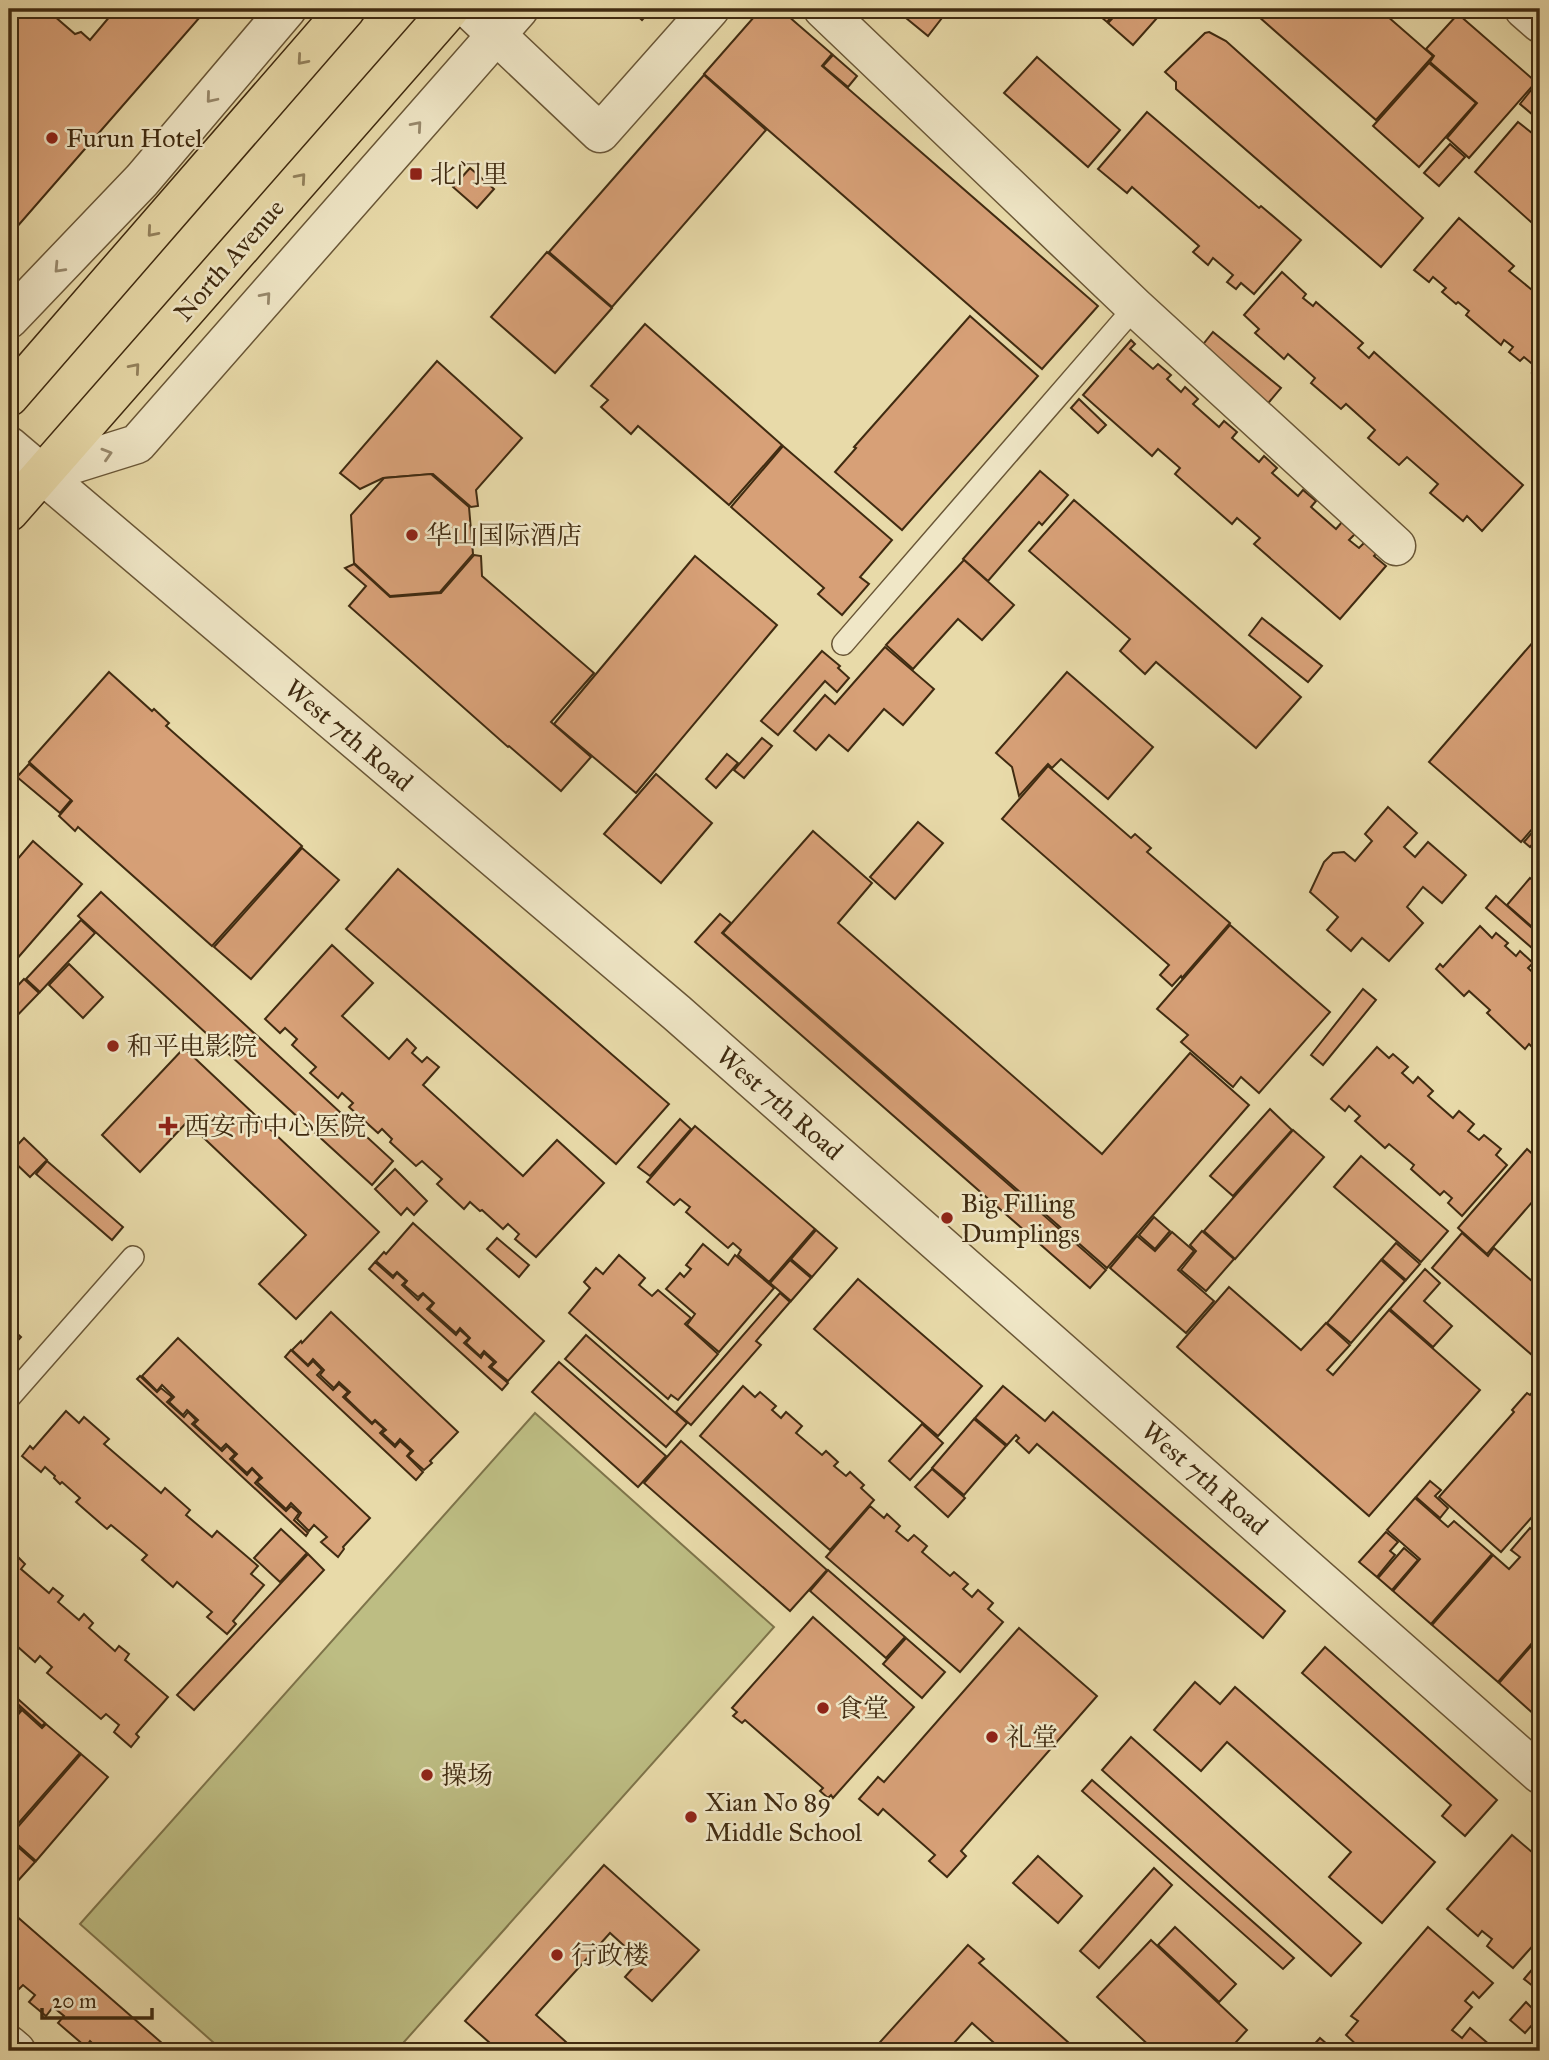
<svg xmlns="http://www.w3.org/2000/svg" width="1549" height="2060" font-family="'IM FELL Great Primer','Noto Serif SC',serif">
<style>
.green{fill:#bdbd83;stroke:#7e744a;stroke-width:2}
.building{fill:#d7a077;stroke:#402b11;stroke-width:2}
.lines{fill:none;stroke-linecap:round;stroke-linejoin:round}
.service-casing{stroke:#6a5737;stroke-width:24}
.minor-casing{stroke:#6a5737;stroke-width:41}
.tertiary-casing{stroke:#6a5737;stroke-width:41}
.primary-casing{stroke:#402b11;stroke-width:41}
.service{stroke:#f0e7c7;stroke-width:21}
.minor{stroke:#f0e7c7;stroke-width:38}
.tertiary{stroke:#f0e7c7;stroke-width:38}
.primary{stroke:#e8daa9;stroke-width:38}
.oneway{stroke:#94825d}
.oneway2{stroke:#98896c}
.poi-dot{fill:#8f2418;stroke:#f0e7c7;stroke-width:2.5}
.labels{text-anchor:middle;stroke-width:5;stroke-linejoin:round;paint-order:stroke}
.poi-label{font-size:26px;fill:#402b11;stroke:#f0e7c7;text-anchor:start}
.street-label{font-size:26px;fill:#402b11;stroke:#f0e7c7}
</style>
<rect width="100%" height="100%" fill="#e8daa9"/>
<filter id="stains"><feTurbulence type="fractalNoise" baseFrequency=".00286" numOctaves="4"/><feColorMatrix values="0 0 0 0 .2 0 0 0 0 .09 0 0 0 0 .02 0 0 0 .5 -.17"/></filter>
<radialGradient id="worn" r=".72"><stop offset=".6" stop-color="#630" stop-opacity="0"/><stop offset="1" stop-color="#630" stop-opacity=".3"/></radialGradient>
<path class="green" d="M535 1413 774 1627 396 2051H223L80 1924Z"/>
<g class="building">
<path d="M9 9H46L75 34 81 32 90 40 116 9H207L9 236Z"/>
<path d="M630 9H652L642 20Z"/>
<path d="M761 9H780L832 54 822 66 1098 306 1042 369 704 74Z"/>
<path d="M895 9H937L945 14 928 36Z"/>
<path d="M1097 9H1119L1107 22 1096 13 1099 10Z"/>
<path d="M1121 9H1165L1133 45 1108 23Z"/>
<path d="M1250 9H1379L1433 56 1376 120Z"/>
<path d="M1458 14 1536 82 1469 158 1447 138 1477 103 1430 62 1434 56 1426 49Z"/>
<path d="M1209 32 1226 41 1423 218 1381 267 1176 89V82L1165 72 1205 33Z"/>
<path d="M833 55 857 76 848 87 823 66Z"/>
<path d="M1037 57 1120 130 1088 167 1004 93Z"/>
<path d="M1429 63 1476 103 1419 167 1373 126Z"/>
<path d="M704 75 766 130 612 307 549 252Z"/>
<path d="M1540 79V121L1520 104Z"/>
<path d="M1147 112 1259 208 1261 206 1301 240 1254 294 1241 283 1236 289 1227 282 1233 275 1213 258 1208 265 1193 252 1199 246 1132 187 1127 193 1098 169Z"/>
<path d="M1518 122 1532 133 1536 128 1540 132V141L1538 143 1540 145V230L1475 172Z"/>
<path d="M1450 144 1465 157 1439 186 1424 173Z"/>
<path d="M470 168 494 189 477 208 453 187Z"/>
<path d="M1459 218 1514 266 1509 271 1532 290 1535 287 1540 292V380L1532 373 1537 368 1524 357 1520 361 1509 352 1513 347 1504 340 1501 345 1466 315 1469 311 1458 302 1456 304 1442 292 1446 288 1433 277 1429 282 1414 270Z"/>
<path d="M547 252 612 308 555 373 491 317Z"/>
<path d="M1282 272 1306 294 1303 298 1313 306 1316 302 1363 343 1358 348 1369 358 1374 352 1523 485 1482 531 1467 516 1463 521 1430 493 1438 484 1407 457 1399 465 1368 438 1375 430 1346 404 1341 409 1311 383 1315 378 1288 354 1284 359 1255 333 1259 329 1244 315Z"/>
<path d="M970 316 1038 376 902 530 835 472 856 448 854 447Z"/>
<path d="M645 324 782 445 729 505 638 426 631 434 601 407 608 400 591 386Z"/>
<path d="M1213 332 1281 388 1264 408 1197 352Z"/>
<path d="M1131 340 1135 344 1130 349 1153 369 1158 364 1171 375 1167 379 1181 392 1185 387 1198 399 1193 404 1219 427 1224 421 1237 432 1232 438 1259 462 1264 456 1277 468 1272 473 1298 496 1303 490 1316 501 1311 507 1336 529 1342 522 1355 534 1349 540 1359 548 1365 542 1377 553 1374 556 1386 566 1340 619 1254 544 1260 538 1237 518 1232 524 1175 474 1180 468 1158 449 1152 456 1083 395Z"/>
<path d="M437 361 522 438 476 490 478 506 471 507 433 474 383 478 360 489 340 473Z"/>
<path d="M1079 399 1106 425 1098 433 1071 408Z"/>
<path d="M783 446 892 540 860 577 869 584 842 615 818 594 824 588 731 507Z"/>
<path d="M1040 471 1068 495 1042 525 1039 522 988 581 963 559Z"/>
<path d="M431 474 469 507 473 554 440 592 390 596 354 563 351 515 384 478Z"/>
<path d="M1074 500 1301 697 1256 748 1156 662 1145 674 1120 651 1130 639 1029 551Z"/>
<path d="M474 555 481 556 482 576 594 673 551 722 591 757 561 791 509 746 508 747 349 606 366 586 345 568 354 564 390 597 441 593Z"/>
<path d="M695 556 777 625 636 793 554 724Z"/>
<path d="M964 560 1014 605 982 640 958 619 913 669 886 645Z"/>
<path d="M1262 618 1322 666 1308 682 1249 635Z"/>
<path d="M1540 634V820L1521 842 1429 762Z"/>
<path d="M885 647 934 689 903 725 884 709 848 751 829 735 816 750 794 731 825 695 835 704Z"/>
<path d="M822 651 840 666 838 668 849 678 837 692 825 681 778 735 761 721Z"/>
<path d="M109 672 152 711 154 709 169 723 166 726 302 846 212 946 78 827 75 831 59 816 72 801 29 762Z"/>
<path d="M1067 672 1153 747 1108 799 1061 759 1052 768 1048 764 1019 796 1012 767 996 753Z"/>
<path d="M762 738 772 746 744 778 734 770Z"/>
<path d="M727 754 738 763 716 788 706 779Z"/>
<path d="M29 764 71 800 60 813 17 777Z"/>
<path d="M1048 766 1131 838 1135 834 1151 848 1147 852 1230 923 1182 978 1181 976 1172 986 1160 975 1169 965 1002 819Z"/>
<path d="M656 774 712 823 661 883 604 834Z"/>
<path d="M1388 807 1417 833 1404 847 1415 857 1428 842 1466 875 1442 903 1423 887 1407 907 1423 923 1389 961 1362 938 1351 951 1327 930 1338 917 1310 892 1324 862 1333 853 1344 852 1355 861 1372 841 1365 834Z"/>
<path d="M918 822 943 843 895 899 870 877Z"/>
<path d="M1540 823V836L1530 847 1524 842Z"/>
<path d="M813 831 872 883 838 923 1102 1154 1190 1053 1249 1105 1107 1268 723 933Z"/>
<path d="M33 841 82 884 9 968V869Z"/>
<path d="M302 848 339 880 251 979 214 947Z"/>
<path d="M398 869 669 1104 616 1164 346 929Z"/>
<path d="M1530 878 1540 886V934L1507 905Z"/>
<path d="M101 892 393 1161 372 1185 78 916Z"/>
<path d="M1496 896 1540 935V955L1486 908Z"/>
<path d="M720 914 731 923 722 933 1106 1270 1090 1288 695 942Z"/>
<path d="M81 920 95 933 40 992 26 979Z"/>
<path d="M1230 925 1330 1012 1259 1093 1241 1077 1233 1087 1181 1042 1188 1035 1157 1009Z"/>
<path d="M1480 926 1492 938 1496 933 1508 943 1505 946 1516 956 1520 951 1533 963 1528 968 1540 979V1055L1529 1044 1525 1049 1487 1013 1490 1010 1469 991 1464 996 1436 969 1440 964 1443 967Z"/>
<path d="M332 945 373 983 342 1016 389 1059 407 1039 416 1048 412 1053 422 1062 427 1057 439 1067 423 1085 523 1176 557 1140 604 1183 536 1257 515 1239 519 1234 508 1224 503 1229 482 1210 480 1211 470 1202 464 1209 437 1184 442 1179 422 1161 416 1166 390 1142 392 1139 382 1129 378 1133 349 1107 353 1103 342 1093 338 1098 310 1073 316 1067 292 1045 297 1039 285 1028 280 1033 265 1019Z"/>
<path d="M69 964 103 997 83 1018 49 985Z"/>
<path d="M24 979 39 993 9 1024V995Z"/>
<path d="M1363 989 1376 1000 1323 1065 1311 1055Z"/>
<path d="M1377 1047 1389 1058 1393 1054 1408 1067 1402 1073 1413 1083 1418 1077 1433 1091 1428 1096 1453 1118 1459 1111 1474 1124 1468 1131 1479 1140 1484 1135 1501 1149 1496 1155 1507 1165 1462 1216 1448 1203 1452 1198 1444 1191 1440 1195 1411 1169 1414 1165 1389 1144 1385 1148 1355 1121 1360 1116 1349 1106 1345 1111 1331 1099Z"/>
<path d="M184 1048 379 1232 296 1319 259 1284 306 1235 187 1122 140 1172 102 1135Z"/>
<path d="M1270 1109 1292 1130 1233 1196 1210 1176Z"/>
<path d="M680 1119 691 1129 650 1176 638 1167Z"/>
<path d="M695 1126 815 1229 769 1282 738 1255 741 1250 733 1243 728 1248 686 1212 690 1207 680 1199 674 1205 647 1182Z"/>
<path d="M1293 1130 1324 1157 1235 1259 1204 1231Z"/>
<path d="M24 1138 47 1160 30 1177 9 1157V1154Z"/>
<path d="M1527 1149 1540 1161V1193L1487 1254 1458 1228Z"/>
<path d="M1361 1156 1448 1231 1421 1262 1334 1187Z"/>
<path d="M47 1161 123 1227 112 1240 36 1174Z"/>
<path d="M395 1169 427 1201 414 1215 407 1208 401 1215 375 1189Z"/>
<path d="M1154 1217 1170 1231 1155 1249 1139 1235Z"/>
<path d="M413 1223 544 1341 508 1381 491 1367 496 1362 484 1351 480 1356 466 1343 470 1338 460 1328 456 1333 429 1309 434 1303 423 1293 418 1297 404 1285 407 1281 397 1272 393 1276 376 1261 384 1252 386 1254Z"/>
<path d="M816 1230 837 1248 812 1277 791 1259Z"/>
<path d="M1202 1231 1234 1259 1206 1291 1181 1270 1196 1251 1190 1245Z"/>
<path d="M1172 1232 1194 1251 1178 1270 1214 1301 1186 1333 1110 1268 1137 1236 1155 1251Z"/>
<path d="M1462 1233 1488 1256 1494 1248 1540 1288V1362L1432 1268Z"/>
<path d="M497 1238 529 1265 519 1277 487 1249Z"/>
<path d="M1396 1243 1420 1264 1406 1280 1382 1259Z"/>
<path d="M703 1244 728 1265 735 1255 774 1288 719 1352 687 1325 695 1314 666 1289 680 1273 684 1277 691 1269 686 1265Z"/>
<path d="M619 1255 645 1278 639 1285 652 1296 658 1290 691 1318 685 1324 718 1354 678 1400 671 1395 668 1399 569 1313 590 1288 584 1282 596 1268 603 1274Z"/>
<path d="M790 1260 811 1278 791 1301 770 1283Z"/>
<path d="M1381 1260 1405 1281 1351 1343 1327 1323Z"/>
<path d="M375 1262 393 1278 397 1273 406 1281 402 1285 418 1300 423 1294 433 1303 427 1309 456 1335 460 1330 469 1338 464 1343 481 1358 484 1353 494 1362 489 1367 508 1383 502 1390 369 1269Z"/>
<path d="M1425 1269 1440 1283 1424 1301 1452 1326 1433 1347 1390 1309Z"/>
<path d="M858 1279 982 1386 938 1436 814 1329Z"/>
<path d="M1229 1287 1301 1350 1326 1323 1350 1345 1327 1370 1333 1375 1389 1310 1480 1390 1369 1516 1177 1347Z"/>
<path d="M780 1293 790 1302 756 1341 761 1345 691 1425 676 1412Z"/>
<path d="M331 1312 458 1432 430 1461 432 1463 424 1470 408 1456 413 1451 400 1439 395 1445 382 1433 386 1430 375 1420 372 1423 345 1397 350 1392 339 1382 334 1388 320 1375 324 1370 313 1359 308 1365 292 1350 301 1341 302 1343Z"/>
<path d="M9 1326 21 1337 9 1350Z"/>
<path d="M586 1335 687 1423 666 1447 565 1359Z"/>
<path d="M178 1338 370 1518 343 1547 344 1549 338 1557 321 1542 327 1537 314 1525 309 1531 297 1519 301 1513 291 1503 286 1509 257 1482 262 1478 252 1468 247 1473 232 1459 237 1454 226 1444 221 1449 194 1424 198 1420 187 1410 183 1415 169 1402 174 1397 162 1385 157 1391 142 1376Z"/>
<path d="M291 1350 308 1366 313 1361 322 1370 317 1375 333 1390 339 1384 348 1392 343 1397 372 1424 375 1421 384 1429 380 1433 395 1447 400 1441 411 1451 407 1456 423 1472 416 1480 285 1357Z"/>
<path d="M559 1362 666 1456 638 1487 532 1392Z"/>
<path d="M140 1376 157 1392 161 1388 172 1397 167 1402 184 1417 188 1412 196 1420 192 1424 222 1451 227 1446 235 1454 230 1459 247 1475 252 1469 260 1477 255 1483 286 1511 291 1506 299 1513 294 1520 308 1533 306 1536 137 1379Z"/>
<path d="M1540 1384V1508L1501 1552 1439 1497 1514 1412 1512 1410 1527 1393 1530 1395Z"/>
<path d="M743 1386 755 1397 760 1392 776 1406 772 1410 781 1418 786 1412 802 1426 796 1433 822 1455 826 1451 838 1462 834 1466 846 1476 850 1472 864 1485 861 1488 874 1500 830 1550 700 1436Z"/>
<path d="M1003 1386 1045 1421 1053 1412 1285 1611 1263 1638 1037 1444 1029 1453 1016 1441 1019 1438 1016 1435 1007 1445 975 1418Z"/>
<path d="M66 1411 79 1423 84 1417 109 1439 104 1444 161 1493 165 1488 190 1510 186 1515 212 1537 217 1531 258 1566 251 1574 264 1585 233 1621 236 1624 227 1634 207 1617 212 1612 177 1582 173 1587 142 1560 147 1555 111 1525 107 1529 76 1502 80 1498 62 1482 60 1484 54 1478 55 1476 45 1467 41 1472 22 1456 30 1446 33 1449Z"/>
<path d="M974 1419 1006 1446 964 1495 932 1468Z"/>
<path d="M922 1424 943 1443 910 1480 889 1461Z"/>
<path d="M681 1441 827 1570 790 1611 644 1483Z"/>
<path d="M932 1469 965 1498 948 1517 915 1487Z"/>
<path d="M1430 1481 1441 1490 1435 1496 1448 1508 1440 1518 1416 1497Z"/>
<path d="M1415 1498 1448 1527 1454 1521 1492 1554 1431 1624 1393 1591 1420 1559 1387 1530Z"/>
<path d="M870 1506 884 1518 887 1514 900 1526 896 1531 908 1541 914 1535 927 1546 922 1552 950 1576 954 1572 968 1584 963 1589 972 1597 978 1590 993 1603 988 1609 1003 1622 960 1672 826 1557Z"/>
<path d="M1530 1528 1540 1537V1634L1498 1682 1432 1625 1493 1555 1509 1569 1520 1557 1511 1550Z"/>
<path d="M281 1529 307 1553 280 1582 254 1558Z"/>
<path d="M1386 1532 1398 1542 1390 1551 1395 1555 1377 1577 1359 1562Z"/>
<path d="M1404 1548 1418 1560 1392 1590 1378 1578Z"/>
<path d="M308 1554 324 1570 194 1710 177 1695Z"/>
<path d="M18 1557 25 1564 21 1569 49 1593 53 1588 63 1596 58 1602 79 1620 84 1614 93 1623 89 1628 115 1651 119 1646 129 1654 125 1660 168 1697 136 1734 139 1737 131 1747 114 1732 119 1725 106 1714 101 1719 47 1673 52 1667 40 1656 35 1662 9 1639V1558L13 1562Z"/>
<path d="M828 1570 905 1637 886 1658 810 1591Z"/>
<path d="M813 1617 914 1707 833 1798 831 1795 828 1798 820 1791 823 1788 745 1720 742 1723 733 1716 737 1712 732 1708Z"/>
<path d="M1019 1628 1097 1696 961 1851 966 1856 947 1877 929 1861 935 1855 883 1809 878 1815 859 1799 878 1777 884 1782Z"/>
<path d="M1540 1636V1711L1536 1716 1499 1683Z"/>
<path d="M906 1638 945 1672 922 1698 883 1664Z"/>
<path d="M1325 1647 1497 1800 1465 1836 1442 1816 1451 1805 1302 1673Z"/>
<path d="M1195 1682 1220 1704 1235 1687 1435 1862 1382 1923 1329 1877 1351 1852 1227 1742 1201 1771 1154 1730Z"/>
<path d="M9 1691 45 1723 42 1726 9 1696Z"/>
<path d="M9 1698 21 1709 9 1723Z"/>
<path d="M22 1710 42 1728 46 1724 80 1753 9 1834V1725Z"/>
<path d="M1131 1737 1361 1943 1331 1976 1102 1770Z"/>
<path d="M81 1754 108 1777 36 1861 9 1837Z"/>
<path d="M1092 1780 1294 1958 1283 1969 1082 1791Z"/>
<path d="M1512 1835 1540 1859V1943L1537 1941 1513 1968 1487 1946 1492 1939 1482 1931 1478 1936 1447 1909Z"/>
<path d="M9 1839 35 1862 15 1884 9 1879Z"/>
<path d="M1038 1856 1082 1896 1058 1923 1013 1883Z"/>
<path d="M604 1865 699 1950 652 2001 625 1977 640 1960 610 1933 536 2015 576 2051H499L465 2021Z"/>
<path d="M1154 1868 1172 1885 1099 1968 1080 1951Z"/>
<path d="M14 1914 171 2051H100L90 2041 86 2047 58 2023 64 2016 53 2007 46 2016 29 2002 35 1995 23 1985 17 1991 9 1984V1920Z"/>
<path d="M1175 1927 1236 1984 1219 2002 1158 1945Z"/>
<path d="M1428 1927 1493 1983 1479 1998 1473 1992 1465 2001 1472 2007 1452 2030 1462 2038 1470 2028 1497 2051H1359L1361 2049 1346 2035 1358 2021 1351 2016Z"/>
<path d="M1151 1940 1247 2030 1228 2051H1155L1097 1997Z"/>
<path d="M968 1945 984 1959 979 1963 1078 2051H1003L972 2023 947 2051H872Z"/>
<path d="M1540 1960V1992L1524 1979Z"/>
<path d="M1526 2002 1540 2016 1525 2033 1510 2020Z"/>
<path d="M1320 2038 1335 2051H1308Z"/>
</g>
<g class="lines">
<g class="service-casing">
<g id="service">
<path d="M843 644 1135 307"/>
<path d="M9 1398 133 1257"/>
</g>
</g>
<g class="minor-casing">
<g id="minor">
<path d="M469 9 600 133 710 9"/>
<path d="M823 9 1135 307 1396 546"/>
<path d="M9 319 142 180 287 9"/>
<path d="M41 474 137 444 519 9"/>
</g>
</g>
<g class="tertiary-casing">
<g id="tertiary">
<path d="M1524 9 1540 23"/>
<path d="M9 446 677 1013 1540 1774"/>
<path d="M9 2045 16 2051"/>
</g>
</g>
<g class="primary-casing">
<g id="primary">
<path d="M9 397 346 9"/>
<path d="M9 512 450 9"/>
</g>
</g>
<use href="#service" class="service"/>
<use href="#minor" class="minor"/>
<use href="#tertiary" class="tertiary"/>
<use href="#primary" class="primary"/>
</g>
<defs><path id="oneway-chevron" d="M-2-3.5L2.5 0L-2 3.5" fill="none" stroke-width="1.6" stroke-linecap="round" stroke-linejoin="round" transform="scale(1.75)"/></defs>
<g class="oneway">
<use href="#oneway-chevron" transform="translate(302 60) rotate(131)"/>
<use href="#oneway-chevron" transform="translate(301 178) rotate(-49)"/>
<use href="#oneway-chevron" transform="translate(152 232) rotate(131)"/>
<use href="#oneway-chevron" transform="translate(135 368) rotate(-49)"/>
</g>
<g class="oneway2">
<use href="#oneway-chevron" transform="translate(211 98) rotate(130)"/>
<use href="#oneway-chevron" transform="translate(417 126) rotate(-49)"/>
<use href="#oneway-chevron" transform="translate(59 268) rotate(133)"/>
<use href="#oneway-chevron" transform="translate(266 297) rotate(-49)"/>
<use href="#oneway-chevron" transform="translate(107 454) rotate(-17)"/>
</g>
<g class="poi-dot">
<circle cx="52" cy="138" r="7"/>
<rect x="409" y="167" width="14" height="14" rx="3.5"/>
<circle cx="412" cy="535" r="7"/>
<circle cx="113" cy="1046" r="7"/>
<path d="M164.5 1115.5h7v7h7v7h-7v7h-7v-7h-7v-7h7z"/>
<circle cx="947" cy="1218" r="7"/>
<circle cx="823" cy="1708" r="7"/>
<circle cx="992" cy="1737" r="7"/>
<circle cx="427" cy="1775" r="7"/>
<circle cx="691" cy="1817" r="7"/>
<circle cx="557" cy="1955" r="7"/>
</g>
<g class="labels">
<g class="poi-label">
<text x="66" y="147">Furun Hotel</text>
<text x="430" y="183">北门里</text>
<text x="426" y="544">华山国际酒店</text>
<text x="127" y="1055">和平电影院</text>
<text x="184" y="1135">西安市中心医院</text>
<text x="961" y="1212">Big Filling<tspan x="961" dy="30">Dumplings</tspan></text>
<text x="837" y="1717">食堂</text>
<text x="1006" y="1746">礼堂</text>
<text x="441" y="1784">操场</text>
<text x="705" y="1811">Xian No 89<tspan x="705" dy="30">Middle School</tspan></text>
<text x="571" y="1964">行政楼</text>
</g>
<g class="street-label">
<text transform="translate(229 260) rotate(-49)" y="9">North Avenue</text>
<text transform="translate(349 735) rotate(40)" y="9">West 7th Road</text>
<text transform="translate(780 1103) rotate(41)" y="9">West 7th Road</text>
<text transform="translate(1205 1478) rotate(41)" y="9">West 7th Road</text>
</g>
</g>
<rect width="1549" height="2060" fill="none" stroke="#e8daa9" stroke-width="35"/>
<rect x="10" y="10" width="1528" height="2039" fill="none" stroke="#402b11" stroke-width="3.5"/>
<rect x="18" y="18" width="1514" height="2025" fill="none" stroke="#402b11" stroke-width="2"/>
<path d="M42 2008v10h110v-10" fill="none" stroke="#402b11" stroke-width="3.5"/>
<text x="52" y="2008" font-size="21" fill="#402b11" stroke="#f0e7c7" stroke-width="5" paint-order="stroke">20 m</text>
<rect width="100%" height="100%" filter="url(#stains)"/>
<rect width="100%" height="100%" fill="url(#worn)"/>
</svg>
